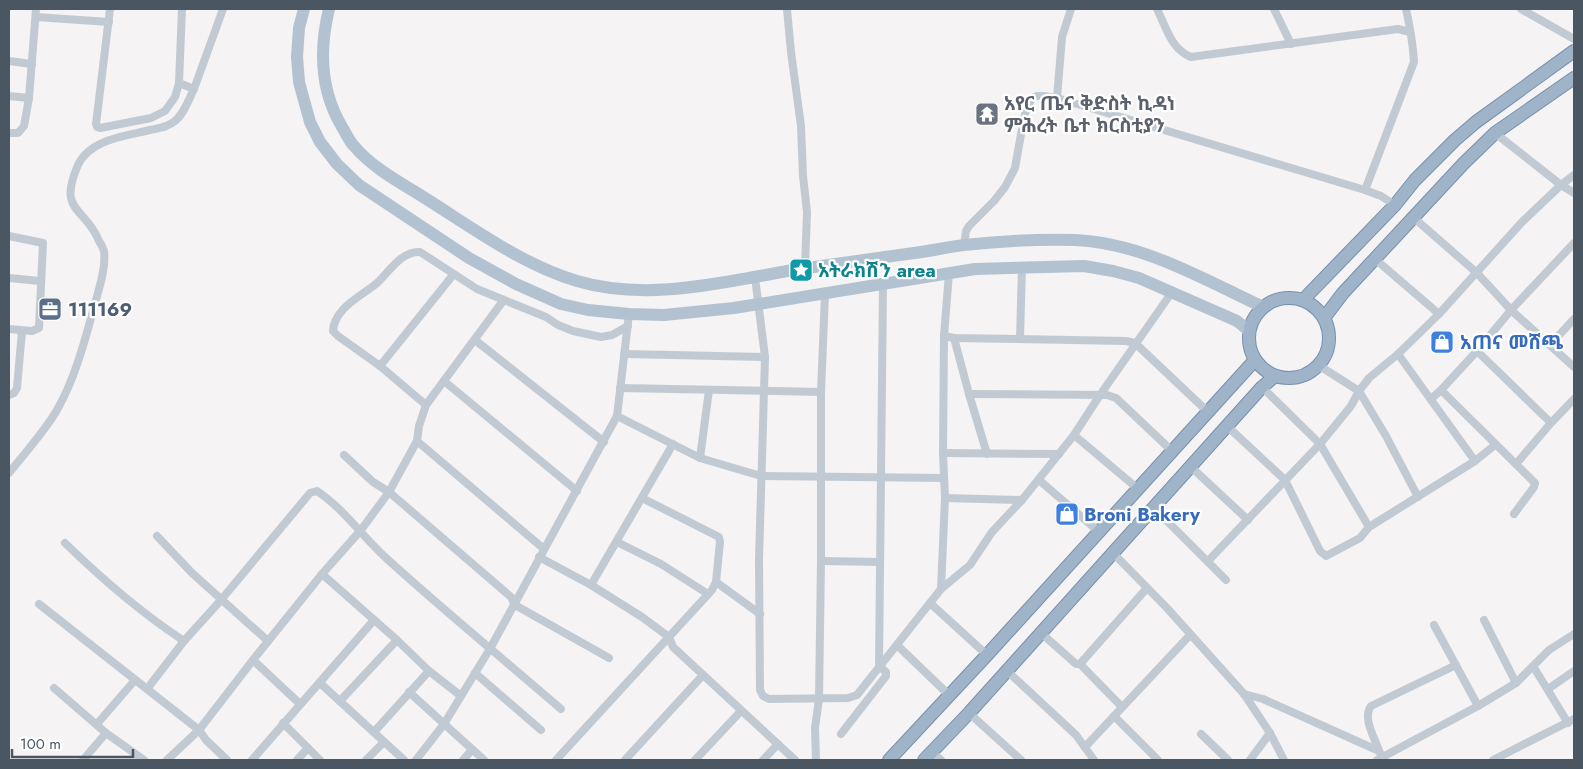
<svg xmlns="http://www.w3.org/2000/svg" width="1583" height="769" font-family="Jost,'Noto Sans Ethiopic',sans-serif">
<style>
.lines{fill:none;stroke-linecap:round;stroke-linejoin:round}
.trunk-casing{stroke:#7690ad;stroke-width:14}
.minor{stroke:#c1cad2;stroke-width:8}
.primary{stroke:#b3c2d1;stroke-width:12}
.trunk{stroke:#9fb4c9;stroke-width:12}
.labels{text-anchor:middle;stroke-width:4.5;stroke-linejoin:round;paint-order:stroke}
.worship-label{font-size:19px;font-weight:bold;fill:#5b616d;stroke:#fff;text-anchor:start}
.culture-label{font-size:19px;font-weight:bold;fill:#0d838f;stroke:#fff;text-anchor:start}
.service-label{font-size:19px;font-weight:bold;fill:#4e5e75;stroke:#fff;text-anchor:start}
.shop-label{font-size:19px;font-weight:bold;fill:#366cbe;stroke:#fff;text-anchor:start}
</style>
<rect width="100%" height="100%" fill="#f5f3f3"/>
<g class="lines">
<g class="trunk-casing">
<g id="trunk">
<circle cx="1289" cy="338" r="40"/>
<path d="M1303 300 1395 205 1415 180 1455 140 1476 122 1574 51"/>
<path d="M1324 318 1343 293 1464 163 1495 133 1574 78"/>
<path d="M889 760 987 655 1255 360"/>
<path d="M924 760 969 713 1262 387 1275 376"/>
</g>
</g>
<g class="minor">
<path d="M110 9 96 124 97 127 100 128 151 118 165 111 175 97 179 83 182 9"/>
<path d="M787 9 791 52 801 126 803 176 807 212 805 268"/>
<path d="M1157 9C1166 27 1171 49 1191 57L1398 29 1410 32"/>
<path d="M1274 9 1291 44"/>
<path d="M1521 9 1574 39"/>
<path d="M36 17 109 22"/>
<path d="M9 61 32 64"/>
<path d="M179 83 194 89 223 9"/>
<path d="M9 96 29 98"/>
<path d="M1057 98 1062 37 1071 9"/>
<path d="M9 133H18L24 126 29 98 36 9"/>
<path d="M1495 133 1561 185 1574 193"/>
<path d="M1365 190 1414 62C1413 44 1410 27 1406 9"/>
<path d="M1414 218 1477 273 1511 310 1574 367"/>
<path d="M9 236 43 243 39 328 32 331 9 329"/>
<path d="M964 245 966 231 969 226 994 201 1005 187 1015 168 1023 123 1026 110 1032 98 1037 96H1044L1057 98 1365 190 1381 196 1395 205"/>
<path d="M1375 259 1439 314"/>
<path d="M755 277 765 357 759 559 760 690 763 696 769 699 848 698 857 695 941 589 970 565 992 532 1022 500 1074 435 1100 395 1172 292"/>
<path d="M9 278 40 281"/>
<path d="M944 336 954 338 1126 341 1135 343 1208 412"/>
<path d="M954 338 969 394 987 454"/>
<path d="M1020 338 1022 267"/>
<path d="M475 340 604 442"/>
<path d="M1550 345 1574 319"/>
<path d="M1477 351 1551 423"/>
<path d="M624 354 765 357"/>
<path d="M1398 354 1475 461"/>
<path d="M1318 365 1359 391 1386 436 1418 497"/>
<path d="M380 366 453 275"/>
<path d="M444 381 577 491"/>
<path d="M1262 387 1320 444 1369 527"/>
<path d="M620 388 821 392"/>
<path d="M1441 390 1477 351 1511 310 1574 243"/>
<path d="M969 394 1107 395 1116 398 1172 451"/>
<path d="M9 395 14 393 17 388 22 331"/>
<path d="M1431 399 1441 390 1535 483 1534 487 1514 514"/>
<path d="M426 405 380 366 338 336 333 331C334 308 362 296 377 283 389 272 401 251 420 252L477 289 546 317 558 325 573 331 601 337 612 335 628 326"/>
<path d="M617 416 700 458 761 476 944 478"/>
<path d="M1227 426 1285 480 1320 551 1326 556 1360 538 1369 527 1475 461 1495 445"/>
<path d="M1074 435 1137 488"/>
<path d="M417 441 544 549"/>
<path d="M943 453 1059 454"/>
<path d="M344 455 373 482 389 492 511 597 515 605 609 658"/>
<path d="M700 458 709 390"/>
<path d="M1516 464 1551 423 1574 399"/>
<path d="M1190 466 1248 520"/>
<path d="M9 473C24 454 45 431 57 410 76 377 86 336 96 300 100 285 106 267 104 251 103 248 101 244 99 241 85 206 57 213 78 165 90 139 126 136 150 130 159 128 168 127 175 121 184 114 189 99 194 89"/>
<path d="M1039 480 1098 531"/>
<path d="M945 498 1022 500"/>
<path d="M1154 508 1226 580"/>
<path d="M157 536 192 573 268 641"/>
<path d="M617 542 661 564 708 594"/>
<path d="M65 543C103 580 140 612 184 641"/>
<path d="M1113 553 1167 608 1244 694 1270 733 1284 760"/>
<path d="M539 557 591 585 642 617 669 637 673 647 795 760"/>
<path d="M821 561 880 562"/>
<path d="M1208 561 1320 444 1351 406 1359 391 1369 378 1398 354 1439 314 1522 222 1561 185 1574 175"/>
<path d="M322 574 397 640 429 671 461 696"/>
<path d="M716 582 760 614"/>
<path d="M591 585 673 444"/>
<path d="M941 589 945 498 943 453 944 336 949 273"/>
<path d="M930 603 987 655"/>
<path d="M39 604 199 730 206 740 227 760"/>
<path d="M1484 620 1516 683"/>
<path d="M1434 625 1478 706"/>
<path d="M1041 633 1076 664H1080L1122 707"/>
<path d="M897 645 949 695"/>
<path d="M253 660 300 704"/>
<path d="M1080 664 1147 588"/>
<path d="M1533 666 1568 723"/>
<path d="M1006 670 1076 735 1094 760"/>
<path d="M475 673 541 730"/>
<path d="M320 683 404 760"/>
<path d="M54 688 106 733 144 760"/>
<path d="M147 689 184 641 221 600 310 493 317 491C344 509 362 536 385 557 442 609 502 658 561 709"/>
<path d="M1548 689 1574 671"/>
<path d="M409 692 484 760"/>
<path d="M1244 694 1263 699 1379 751 1384 760"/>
<path d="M340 701 397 640"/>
<path d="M969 713 1021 760"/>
<path d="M1114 716 1158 760"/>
<path d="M283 723 320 760"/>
<path d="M97 724 135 680"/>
<path d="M374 732 429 671"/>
<path d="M841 734 886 676V672L879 666 883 285"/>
<path d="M1201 734 1228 760"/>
<path d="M1085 747 1190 635"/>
<path d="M1379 751C1375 738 1362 718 1371 706L1456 665"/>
<path d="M932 752 941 760"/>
<path d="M83 760 106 733"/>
<path d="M167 760 199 730 253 660 322 574 361 530 389 492 417 441 419 426 426 405 503 301"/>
<path d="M252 760 374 620"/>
<path d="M297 760 308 748"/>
<path d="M366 760 384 742"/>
<path d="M416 760 444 724 491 647 617 416 629 314"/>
<path d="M463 760 472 750"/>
<path d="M556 760 712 590 716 582 720 542 719 537 642 498"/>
<path d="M625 760 703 675"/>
<path d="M695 760 741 711"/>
<path d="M763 760 778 744"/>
<path d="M816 760 815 728 819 699 821 561V392L825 294"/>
<path d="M1250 760 1270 733"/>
<path d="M1377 760 1478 706 1516 683 1549 650 1574 634"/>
<path d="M1493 760 1574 719"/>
</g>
<g class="primary">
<path d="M304 9 299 28 297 57 299 82 310 122 320 142 337 164 359 185 469 258 516 284 561 304 588 310 629 314 664 315 734 308 975 269 1084 266 1113 271 1139 278 1237 321 1249 331"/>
<path d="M329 9C319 50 320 90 342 127 346 133 349 141 354 146 369 164 392 178 412 190 465 222 517 263 577 281 648 302 723 282 793 270 833 264 874 259 914 253 931 251 947 247 964 245 1001 241 1039 239 1075 240 1143 243 1203 279 1263 307"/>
</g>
<use href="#trunk" class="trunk"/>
</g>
<defs>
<g id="temple-square" transform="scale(1.25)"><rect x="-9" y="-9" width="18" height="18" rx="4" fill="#6b7280" stroke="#fff"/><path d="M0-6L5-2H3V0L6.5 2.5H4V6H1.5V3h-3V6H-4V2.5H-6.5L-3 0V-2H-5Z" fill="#fff"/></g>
<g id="sight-square" transform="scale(1.25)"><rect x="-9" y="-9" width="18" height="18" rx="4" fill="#0f9aa8" stroke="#fff"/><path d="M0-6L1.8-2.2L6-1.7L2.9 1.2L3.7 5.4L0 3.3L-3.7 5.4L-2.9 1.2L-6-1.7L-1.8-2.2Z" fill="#fff"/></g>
<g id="office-square" transform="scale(1.25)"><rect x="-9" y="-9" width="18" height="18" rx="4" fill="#5c6f8a" stroke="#fff"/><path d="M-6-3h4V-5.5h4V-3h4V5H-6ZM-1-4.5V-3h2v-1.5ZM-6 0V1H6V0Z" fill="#fff"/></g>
<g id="shop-square" transform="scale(1.25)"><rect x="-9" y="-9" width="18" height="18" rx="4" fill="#3f7fe0" stroke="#fff"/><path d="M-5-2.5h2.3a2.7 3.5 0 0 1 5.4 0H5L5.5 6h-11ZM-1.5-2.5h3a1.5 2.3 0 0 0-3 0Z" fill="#fff"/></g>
</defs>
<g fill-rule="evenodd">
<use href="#temple-square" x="987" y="114"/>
<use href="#sight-square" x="801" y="270"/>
<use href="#office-square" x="50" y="309"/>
<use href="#shop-square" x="1442" y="342"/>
<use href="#shop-square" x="1067" y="514"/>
</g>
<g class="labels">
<g class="worship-label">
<text x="1004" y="110">አየር ጤና ቅድስት ኪዳነ<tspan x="1004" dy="22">ምሕረት ቤተ ክርስቲያን</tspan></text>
</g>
<g class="culture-label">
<text x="818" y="277">አትራክሽን area</text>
</g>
<g class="service-label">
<text x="68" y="316">111169</text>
</g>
<g class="shop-label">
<text x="1460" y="349">አጠና መሸጫ</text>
<text x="1084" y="521">Broni Bakery</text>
</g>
</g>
<rect width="1583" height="769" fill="none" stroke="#4a5661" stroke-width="20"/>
<path d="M12 749v8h121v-8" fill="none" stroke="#4a5661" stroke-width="2.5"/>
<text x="20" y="749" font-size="15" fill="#4a5661" stroke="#ffffff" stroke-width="4" paint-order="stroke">100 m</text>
</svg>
